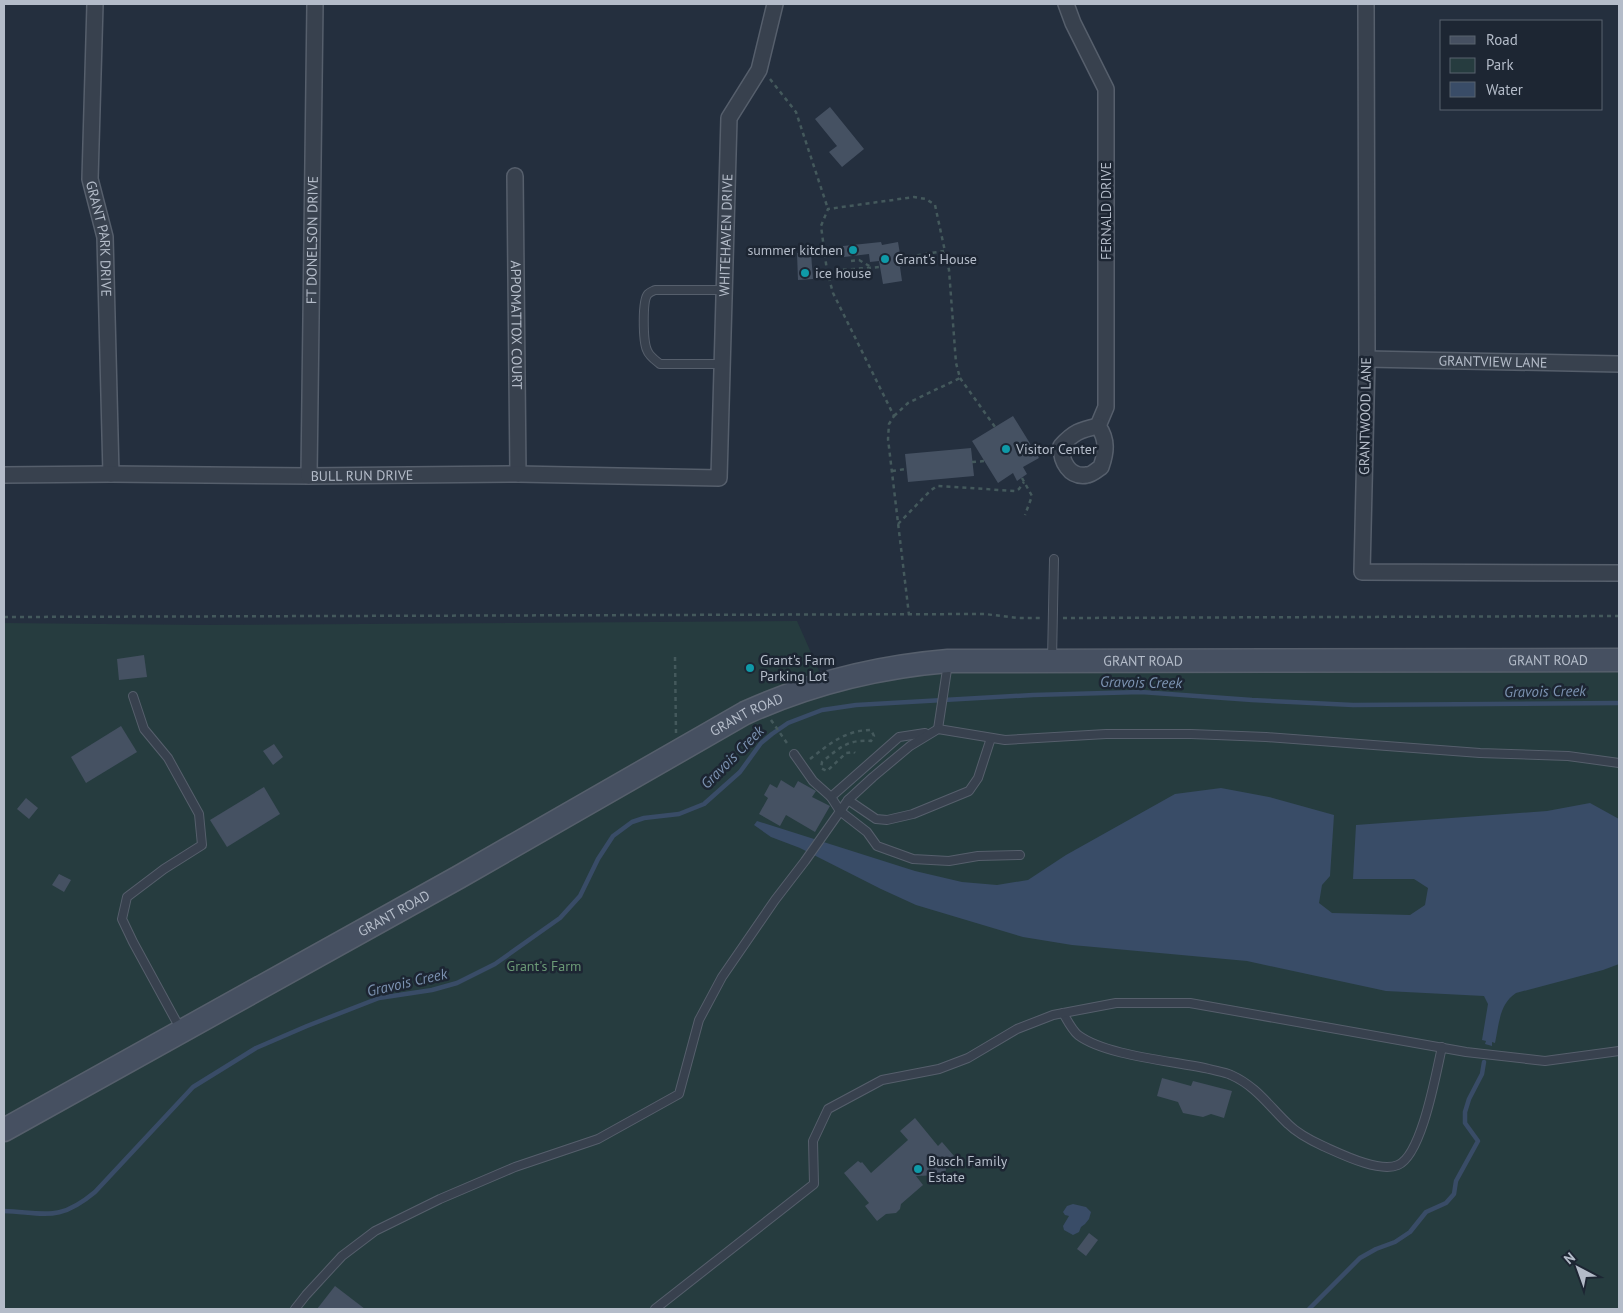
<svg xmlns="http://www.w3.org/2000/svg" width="1623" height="1313" font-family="'PT Sans',sans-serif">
<rect width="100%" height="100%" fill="#242f3e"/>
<path fill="#263c3f" d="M 797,621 L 828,691 L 926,671 L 1619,668 L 1619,1309 L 4,1309 L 4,623 L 202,625 Z"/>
<g fill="#394c67">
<path d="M 1221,788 L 1269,797 L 1334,815 L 1330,876 L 1322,885 L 1319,903 L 1332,913 L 1410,915 L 1425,905 L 1428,888 L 1414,879 L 1353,879 L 1356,825 L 1547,811 L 1590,803 L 1619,819 L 1619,964 L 1603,970 L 1516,993 C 1499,1004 1499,1025 1495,1043 L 1492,1042 L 1492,1046 L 1485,1044 L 1486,1041 L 1482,1040 L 1488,1004 L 1484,996 L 1386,991 L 1247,961 L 1072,945 L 1023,937 L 916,905 L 881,889 L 800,848 L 771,837 L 754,825 L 757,821 L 915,871 L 962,882 L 997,885 L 1028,880 L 1066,855 L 1175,794 Z"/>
<path d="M 1073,1204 L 1086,1207 L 1091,1212 L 1089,1219 L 1085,1224 L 1081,1227 L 1079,1232 L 1073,1235 L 1064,1230 L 1063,1226 L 1069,1216 L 1065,1215 L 1063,1212 L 1067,1206 Z"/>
</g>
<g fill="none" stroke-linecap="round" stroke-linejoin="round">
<g stroke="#394c67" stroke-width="4.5">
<path d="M 4,1211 C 46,1213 59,1222 95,1192 L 193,1087 L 256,1048 L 307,1026 L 379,998 L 432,990 L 457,983 L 495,964 L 560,918 L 580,896 L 598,859 L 613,836 L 632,822 L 644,818 L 679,814 L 704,804 L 740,772 L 761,743 L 772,734 L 788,723 L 822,710 L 856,705 L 1033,695 L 1141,692 L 1252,700 L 1353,705 L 1619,703"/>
<path d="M 1309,1309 L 1360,1258 L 1376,1249 L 1395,1242 L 1410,1232 L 1426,1212 L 1446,1203 L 1454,1194 L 1456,1181 L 1478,1141 L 1465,1123 L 1465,1112 L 1469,1099 L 1482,1074 L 1484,1062"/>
</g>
</g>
<g fill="#455162">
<path d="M 830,107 L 864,149 L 842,167 L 829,152 L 837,146 L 815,119 Z"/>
<path d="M 881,242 L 882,245 L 898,242 L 902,266 L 900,267 L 902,281 L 883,284 L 879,261 L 870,262 L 869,254 L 844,257 L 843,246 Z"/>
<path d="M 797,253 L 811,253 L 813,279 L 798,280 Z"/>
<path d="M 1013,416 L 1039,458 L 1023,467 L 1027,474 L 1017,481 L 1013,473 L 998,483 L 972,441 Z"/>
<path d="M 971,448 L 974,476 L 908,482 L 905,454 Z"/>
<path d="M 144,655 L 147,677 L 119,680 L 117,659 Z"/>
<path d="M 121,726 L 137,752 L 86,783 L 71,757 Z"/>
<path d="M 274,744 L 283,757 L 273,765 L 263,751 Z"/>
<path d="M 781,780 L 794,788 L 798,781 L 816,791 L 812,797 L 830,806 L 815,832 L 786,815 L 780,826 L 759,814 L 768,798 L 764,795 L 770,784 L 777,788 Z"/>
<path d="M 264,787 L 280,814 L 227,847 L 210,820 Z"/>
<path d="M 26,798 L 38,808 L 29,819 L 17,809 Z"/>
<path d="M 59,874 L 71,880 L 64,892 L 52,885 Z"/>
<path d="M 1162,1078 L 1191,1086 L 1193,1081 L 1232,1091 L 1224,1118 L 1211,1114 L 1203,1117 L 1183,1113 L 1178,1102 L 1157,1096 Z"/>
<path d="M 915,1118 L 938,1146 L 942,1142 L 954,1156 L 946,1163 L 946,1170 L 942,1175 L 916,1176 L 923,1185 L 901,1204 L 900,1209 L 896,1213 L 886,1214 L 877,1221 L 865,1206 L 869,1203 L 844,1173 L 858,1161 L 861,1163 L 862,1162 L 871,1173 L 908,1140 L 900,1131 Z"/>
<path d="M 1089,1233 L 1098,1240 L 1086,1256 L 1077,1249 Z"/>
<path d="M 335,1286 L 365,1309 L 317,1309 Z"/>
</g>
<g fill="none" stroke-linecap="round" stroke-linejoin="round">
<g stroke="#565f6c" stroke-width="10">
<g id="lane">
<path d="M 722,364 L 660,364 C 655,360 649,356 647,350 C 643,341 642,300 648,294 C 650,292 653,291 655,290 L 724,290"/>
<path d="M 1052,660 L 1054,559"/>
<path d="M 133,696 L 144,729 L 168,758 L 199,814 L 202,845 L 164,869 L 127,897 L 122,919 L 133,942 L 181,1030"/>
<path d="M 938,729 L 948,663"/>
<path d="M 925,733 L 899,737 L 831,797 L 840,811 L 867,832 L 877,846 L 913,859 L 949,861 L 978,856 L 1020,855"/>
<path d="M 794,754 L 813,781 L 831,797"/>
<path d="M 848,800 L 876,819 L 887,820 L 913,814 L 969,791 L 978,778 L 991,738"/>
<path d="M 1063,1013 C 1067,1020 1072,1030 1078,1035 C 1106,1056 1174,1061 1209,1069 C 1216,1071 1225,1072 1231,1075 C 1256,1086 1269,1106 1288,1124 C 1298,1134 1310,1140 1323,1146 C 1341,1154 1379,1173 1398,1165 C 1422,1155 1436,1073 1442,1047"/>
<path d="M 295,1309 L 306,1295 L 342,1256 L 375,1231 L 440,1199 L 515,1167 L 598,1139 L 679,1094 L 699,1020 L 722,977 L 775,900 L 805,861 L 848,800 L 873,777 L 910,746 L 938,729 L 1005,740 L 1106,734 L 1191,734 L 1266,737 L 1480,753 L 1568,756 L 1619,763"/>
<path d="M 655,1309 L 814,1184 L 813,1141 L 828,1109 L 882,1080 L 939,1069 L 968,1058 L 1017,1029 L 1053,1015 L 1116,1003 L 1190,1003 L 1466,1052 L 1545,1061 L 1619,1051"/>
</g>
</g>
<g stroke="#565f6c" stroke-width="18">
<g id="street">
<path id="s1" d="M 95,4 L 90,179 L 105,237 L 111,474"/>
<path d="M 1066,4 L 1073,23 L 1106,89 L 1106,407 L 1098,426"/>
<path d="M 1366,4 L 1367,359 L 1362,572 L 1619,573"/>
<path id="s2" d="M 515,176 L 518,474"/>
<path id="s3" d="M 1367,359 L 1619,364"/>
<path d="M 1098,426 C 1108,440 1106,453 1101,467 C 1097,470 1091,475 1087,475 C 1069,478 1061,461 1061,446 C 1074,432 1080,430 1098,426 Z"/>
<path id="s4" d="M 4,475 L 111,474 L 309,476 L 518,474 L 719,478 L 729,118 L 759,70 L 775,4"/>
<path id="s5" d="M 309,476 L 315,4"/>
</g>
</g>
<g stroke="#565f6c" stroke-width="25">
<g id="secondary">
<path id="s6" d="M 4,1130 L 459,877 L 745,713 C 811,683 876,667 948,661 L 1619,660"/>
</g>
</g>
<g stroke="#44595c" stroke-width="2.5" stroke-dasharray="4 4" stroke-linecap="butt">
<path d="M 770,79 L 796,112 L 828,209"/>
<path d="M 901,258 L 944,251"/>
<path d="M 851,261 L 859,260 L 871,267"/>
<path d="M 827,271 L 880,267"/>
<path d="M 960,378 L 995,427"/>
<path d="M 894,416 L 908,403 L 960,378 L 956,363 L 949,270 L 935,205 L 926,199 L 914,197 L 828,209 L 821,226 L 827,271 L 833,293 L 894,416 L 889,424 L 888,439 L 909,615"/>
<path d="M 972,462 L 985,461"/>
<path d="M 892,471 L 906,469"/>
<path d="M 1022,478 L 1032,496 L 1025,515"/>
<path d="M 898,524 L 930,491 L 937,486 L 1016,491 L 1019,489 L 1024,482"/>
<path d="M 4,617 L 985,614 L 1017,618 L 1042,618"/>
<path d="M 1063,618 L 1619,616"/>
<path d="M 675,657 L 676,733"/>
<path d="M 771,720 L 789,746"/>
<path d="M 810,759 C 829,744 846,730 871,730 L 874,736 L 871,741 C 848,739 839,748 822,762 L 821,768 L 827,771 L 846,753 L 854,752 L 855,753"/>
</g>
<use href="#lane" stroke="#38414e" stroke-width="8"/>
<use href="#street" stroke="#38414e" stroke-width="15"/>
<use href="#secondary" stroke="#465061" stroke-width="22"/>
</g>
<g fill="#0f9aa8" stroke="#1d2633" stroke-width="2">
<circle cx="853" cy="250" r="5"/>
<circle cx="885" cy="259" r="5"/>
<circle cx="805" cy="273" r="5"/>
<circle cx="1006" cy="449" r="5"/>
<circle cx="750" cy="668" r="5"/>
<circle cx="918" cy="1169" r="5"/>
</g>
<g text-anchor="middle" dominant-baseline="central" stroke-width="5" stroke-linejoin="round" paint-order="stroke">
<g font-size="14" fill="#b4bcc9" stroke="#1d2633">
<text transform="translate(1106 211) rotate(-90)">FERNALD DRIVE</text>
<text stroke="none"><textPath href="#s4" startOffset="958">WHITEHAVEN DRIVE</textPath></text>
<text stroke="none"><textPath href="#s1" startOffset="236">GRANT PARK DRIVE</textPath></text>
<text stroke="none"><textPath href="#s5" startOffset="236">FT DONELSON DRIVE</textPath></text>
<text stroke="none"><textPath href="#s2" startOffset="149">APPOMATTOX COURT</textPath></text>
<text stroke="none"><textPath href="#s3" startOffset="126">GRANTVIEW LANE</textPath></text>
<text transform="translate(1365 416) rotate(-89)">GRANTWOOD LANE</text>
<text stroke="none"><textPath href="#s4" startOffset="358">BULL RUN DRIVE</textPath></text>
<text stroke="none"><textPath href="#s6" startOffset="1661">GRANT ROAD</textPath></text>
<text stroke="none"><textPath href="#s6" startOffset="1256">GRANT ROAD</textPath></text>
<text stroke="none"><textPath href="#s6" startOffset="851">GRANT ROAD</textPath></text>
<text stroke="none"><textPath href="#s6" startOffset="446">GRANT ROAD</textPath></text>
</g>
<g font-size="14" fill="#b4bcc9" stroke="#1d2633" text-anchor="start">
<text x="843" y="250" text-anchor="end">summer kitchen</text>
<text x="895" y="259">Grant's House</text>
<text x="815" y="273">ice house</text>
<text x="1016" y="449">Visitor Center</text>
<text x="760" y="660">Grant's Farm<tspan x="760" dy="16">Parking Lot</tspan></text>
<text x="928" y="1161">Busch Family<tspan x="928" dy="16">Estate</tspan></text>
</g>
<g font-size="14" fill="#6b9a76" stroke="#1d2633">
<text x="544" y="966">Grant's Farm</text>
</g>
<g font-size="15" font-style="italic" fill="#7c92b1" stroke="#1d2633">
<text transform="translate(1141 682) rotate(1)">Gravois Creek</text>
<text transform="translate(1545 691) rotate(-1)">Gravois Creek</text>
<text transform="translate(732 757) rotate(-45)">Gravois Creek</text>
<text transform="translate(407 982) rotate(-13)">Gravois Creek</text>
</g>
</g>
<rect width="1623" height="1313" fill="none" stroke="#b4bcc9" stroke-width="10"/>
<rect x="1440" y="20" width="162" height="90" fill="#1d2633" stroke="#59626f"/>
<rect x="1450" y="36" width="25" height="8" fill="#465061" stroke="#59626f"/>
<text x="1486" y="45" font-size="15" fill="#b4bcc9">Road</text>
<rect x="1450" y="58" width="25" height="15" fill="#263c3f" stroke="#59626f"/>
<text x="1486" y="70" font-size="15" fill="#b4bcc9">Park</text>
<rect x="1450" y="82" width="25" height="15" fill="#394c67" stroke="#59626f"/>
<text x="1486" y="95" font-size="15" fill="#b4bcc9">Water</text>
<g transform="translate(1578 1268) rotate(319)" stroke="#1d2633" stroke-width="4" paint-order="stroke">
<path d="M0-4L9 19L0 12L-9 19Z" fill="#b4bcc9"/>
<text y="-8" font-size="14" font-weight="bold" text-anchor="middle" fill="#b4bcc9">N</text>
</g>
</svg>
